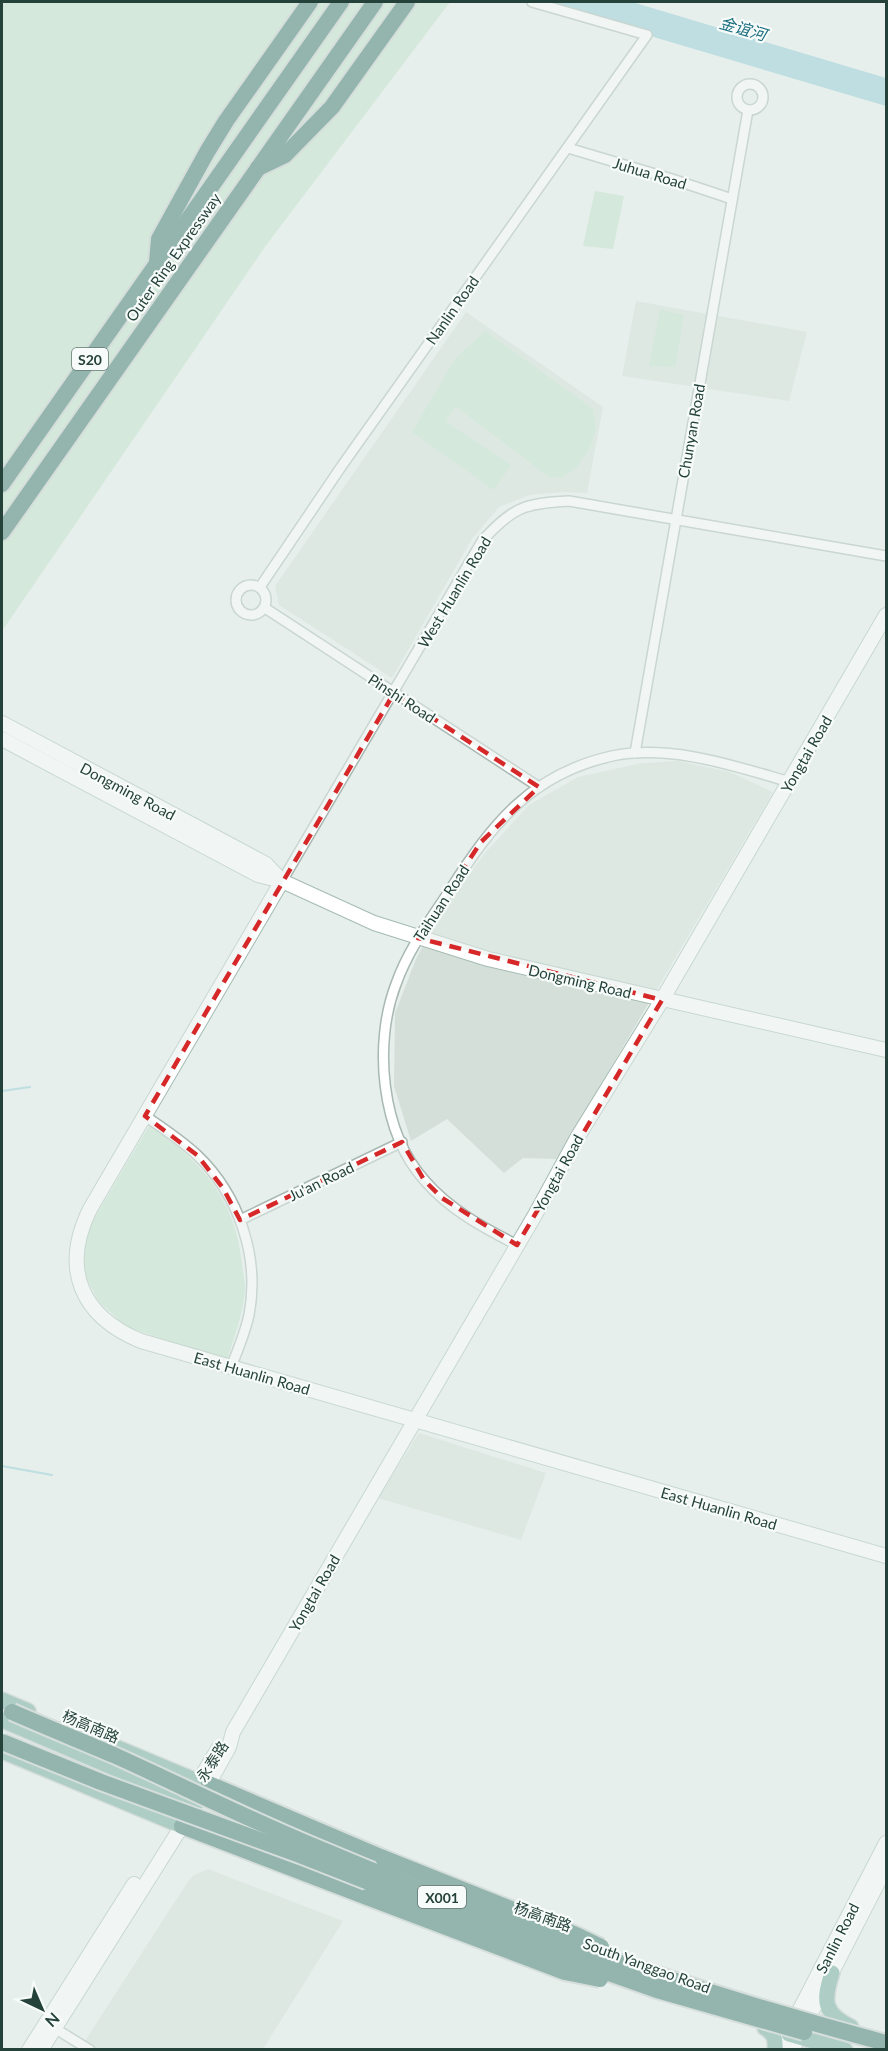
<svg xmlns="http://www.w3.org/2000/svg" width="888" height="2051" font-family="Lato,'Noto Sans SC',sans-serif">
<rect width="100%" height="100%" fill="#e6efeb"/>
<g fill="#d4dfda">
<path d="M 636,301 L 807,332 L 789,401 L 622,376 Z"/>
<path d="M 466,312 L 603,407 L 587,493 L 563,492 L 530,495 L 499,507 L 472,539 L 392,678 L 279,605 L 275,586 Z"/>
<path d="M 678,761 L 730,772 L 773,792 L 557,1159 L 523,1158 L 504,1173 L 447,1119 L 411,1141 L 394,1086 L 395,1013 L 416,959 L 435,923 L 484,854 L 529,805 L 578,777 L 642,763 Z"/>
<path d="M 419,1433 L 546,1473 L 521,1540 L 378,1498 Z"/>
<path d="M 208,1869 L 343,1921 L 263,2049 L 79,2050 L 189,1880 L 194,1875 Z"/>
</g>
<g fill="#bfe0c8">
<path d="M 2,2 L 450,2 L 267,244 L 2,631 Z"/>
<path d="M 595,191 L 624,196 L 613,249 L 583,246 Z"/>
<path d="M 660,309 L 684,315 L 675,367 L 649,366 Z"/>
<path d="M 485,331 L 593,409 L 596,428 L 591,446 L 577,467 L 561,478 L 549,477 L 455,406 L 446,422 L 511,465 L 494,490 L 412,432 L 455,359 Z"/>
<path d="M 149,1126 C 202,1161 236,1200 242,1265 C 243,1273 245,1281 245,1288 C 244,1312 234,1337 227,1360 L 127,1327 L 99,1302 L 85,1276 L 81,1249 L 88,1229 Z"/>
</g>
<path fill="#8ec9d4" d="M 536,2 L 632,2 L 886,78 L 886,106 Z"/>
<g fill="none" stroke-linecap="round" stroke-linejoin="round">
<g stroke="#8ec9d4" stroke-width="2">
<path d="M 2,1091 L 30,1087"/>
<path d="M 2,1466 L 52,1475"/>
</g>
<g stroke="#a8b8b2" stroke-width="12">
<g id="street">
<circle cx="750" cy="97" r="13"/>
<path d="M 568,148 L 672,179 L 732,199"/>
<circle cx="251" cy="600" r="15"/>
<path d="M 260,587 L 341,467 L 647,35 L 532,2"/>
<path d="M 265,608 L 539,787"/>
<path d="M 635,753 L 748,110"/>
<path d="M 282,881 L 482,541 C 512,508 524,503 569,501 L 886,556"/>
<path d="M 145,1116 C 163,1128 181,1140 197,1155 C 239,1195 260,1257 249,1315 C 245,1333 238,1350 231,1367"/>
<path d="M 240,1220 L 402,1142"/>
<path d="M 517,1245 C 484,1228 450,1210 425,1181 C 381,1132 373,1044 396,984 C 408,950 430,920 450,890 C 492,824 531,774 612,756 C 671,744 734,766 790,782"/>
<path d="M 51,2026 L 90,2050"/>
</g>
</g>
<g stroke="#a4bbb3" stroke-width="16">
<g id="secondary">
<path d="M 2,723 L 266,864 L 281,880"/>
<path d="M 2,739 L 258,875 L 282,881 L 374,923 L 488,959 L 886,1050"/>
<path d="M 282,881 L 90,1209 C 61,1268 80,1316 141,1341 L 886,1556"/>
<path d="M 194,1789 L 218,1749"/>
<path d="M 204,1792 L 229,1747 L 233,1732 L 535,1215 L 577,1138 L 662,1000 L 886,615"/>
<path d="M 29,2050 L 134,1884"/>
<path d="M 41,2050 L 187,1818"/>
<path d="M 779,2050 L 886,1843"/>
<path d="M 792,2050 L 886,1867"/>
</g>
</g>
<g stroke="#c2cac8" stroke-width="18">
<g id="primary">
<path d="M 2,1700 L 28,1711"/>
<path d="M 2,1720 L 196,1803"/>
<path d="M 108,1744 L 199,1782 L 204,1791 L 218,1797"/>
<path d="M 2,1751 L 182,1826"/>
<path d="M 832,1973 C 823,2001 823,2013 851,2027"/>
<path d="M 765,2028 C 774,2033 776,2039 775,2050"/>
<path d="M 789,2034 L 845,2050"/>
</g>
</g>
<g stroke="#c2cac8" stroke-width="20">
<g id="highway">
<path d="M 258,168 L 285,155 L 332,107 L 407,2"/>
<path d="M 157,263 L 159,239 L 207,152 L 226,121 L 310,2"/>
<path d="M 2,484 L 341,2"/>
<path d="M 2,532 L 375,2"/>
<path d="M 209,1784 L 383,1858"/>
<path d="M 182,1826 L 367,1897"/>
</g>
</g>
<use href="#street" stroke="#fff" stroke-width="9"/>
<use href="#secondary" stroke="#fff" stroke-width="14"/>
<use href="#primary" stroke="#6aa596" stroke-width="15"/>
<use href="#highway" stroke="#2f6f62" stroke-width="16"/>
<g stroke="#c2cac8" stroke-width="20" stroke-linecap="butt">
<g id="highway-bridge">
<path d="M 12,1712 C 46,1727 81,1741 116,1756 C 182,1786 246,1818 313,1846 C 499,1925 691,1991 886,2043"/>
<path d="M 2,1742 L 101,1782 L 300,1855 L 524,1943 L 657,1990 L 804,2032"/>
<path d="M 383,1858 L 576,1935 L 601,1947"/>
<path d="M 367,1897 L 565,1972 L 600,1979"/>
</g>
</g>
<use href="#highway-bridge" stroke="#2f6f62" stroke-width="16"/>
</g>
<path d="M0 0H888V2051H0ZM 394,693 L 539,787 L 481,842 L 418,938 L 662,1000 L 517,1245 L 442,1198 L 424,1180 L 402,1142 L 240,1220 L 223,1188 L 197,1155 L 145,1116 Z" fill="#e6efeb" fill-opacity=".55" fill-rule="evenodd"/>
<path fill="none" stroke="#d62828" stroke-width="4.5" stroke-dasharray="12 8" stroke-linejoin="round" d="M 394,693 L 539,787 L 481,842 L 418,938 L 662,1000 L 517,1245 L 442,1198 L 424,1180 L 402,1142 L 240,1220 L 223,1188 L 197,1155 L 145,1116 Z"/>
<g text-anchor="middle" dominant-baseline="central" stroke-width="4.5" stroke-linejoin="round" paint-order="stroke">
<g fill="#f7fbf9" stroke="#637a73" stroke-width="1.5">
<rect x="72" y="348" width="36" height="22" rx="4.5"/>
<rect x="418" y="1886" width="48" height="22" rx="4.5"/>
</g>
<g font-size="14" font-weight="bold" fill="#24423a">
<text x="90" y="359">S20</text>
<text x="442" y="1897">X001</text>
</g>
<g font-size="15" fill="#24423a" stroke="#f7fbf9">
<text transform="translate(650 173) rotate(17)">Juhua Road</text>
<text transform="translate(173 257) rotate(-55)">Outer Ring Expressway</text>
<text transform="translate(452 310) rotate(-55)">Nanlin Road</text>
<text transform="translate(691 431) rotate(-80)">Chunyan Road</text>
<text transform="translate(454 592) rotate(-59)">West Huanlin Road</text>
<text transform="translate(402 698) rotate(33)">Pinshi Road</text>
<text transform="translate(806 754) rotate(-60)">Yongtai Road</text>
<text transform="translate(128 791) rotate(28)">Dongming Road</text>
<text transform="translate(441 903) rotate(-57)">Taihuan Road</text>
<text transform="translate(580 981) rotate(13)">Dongming Road</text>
<text transform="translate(558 1173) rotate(-61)">Yongtai Road</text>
<text transform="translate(321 1181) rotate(-26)">Ju'an Road</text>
<text transform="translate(252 1373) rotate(16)">East Huanlin Road</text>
<text transform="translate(719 1508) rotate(16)">East Huanlin Road</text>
<text transform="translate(314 1593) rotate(-60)">Yongtai Road</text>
<text transform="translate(91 1726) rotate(23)">杨高南路</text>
<text transform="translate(212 1761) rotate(-57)">永泰路</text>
<text transform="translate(543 1916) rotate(20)">杨高南路</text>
<text transform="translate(837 1938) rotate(-63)">Sanlin Road</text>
<text transform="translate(647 1965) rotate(20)">South Yanggao Road</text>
</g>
<g font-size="16" font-style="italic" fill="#1c6f80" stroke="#f7fbf9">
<text transform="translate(743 28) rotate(16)">金谊河</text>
</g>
</g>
<rect width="888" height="2051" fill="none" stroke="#24423a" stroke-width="6"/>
<g transform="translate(42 2009) rotate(136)" stroke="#f7fbf9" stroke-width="4.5" paint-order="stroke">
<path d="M0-4.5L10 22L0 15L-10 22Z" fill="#24423a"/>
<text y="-9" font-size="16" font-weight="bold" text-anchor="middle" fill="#24423a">N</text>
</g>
</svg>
